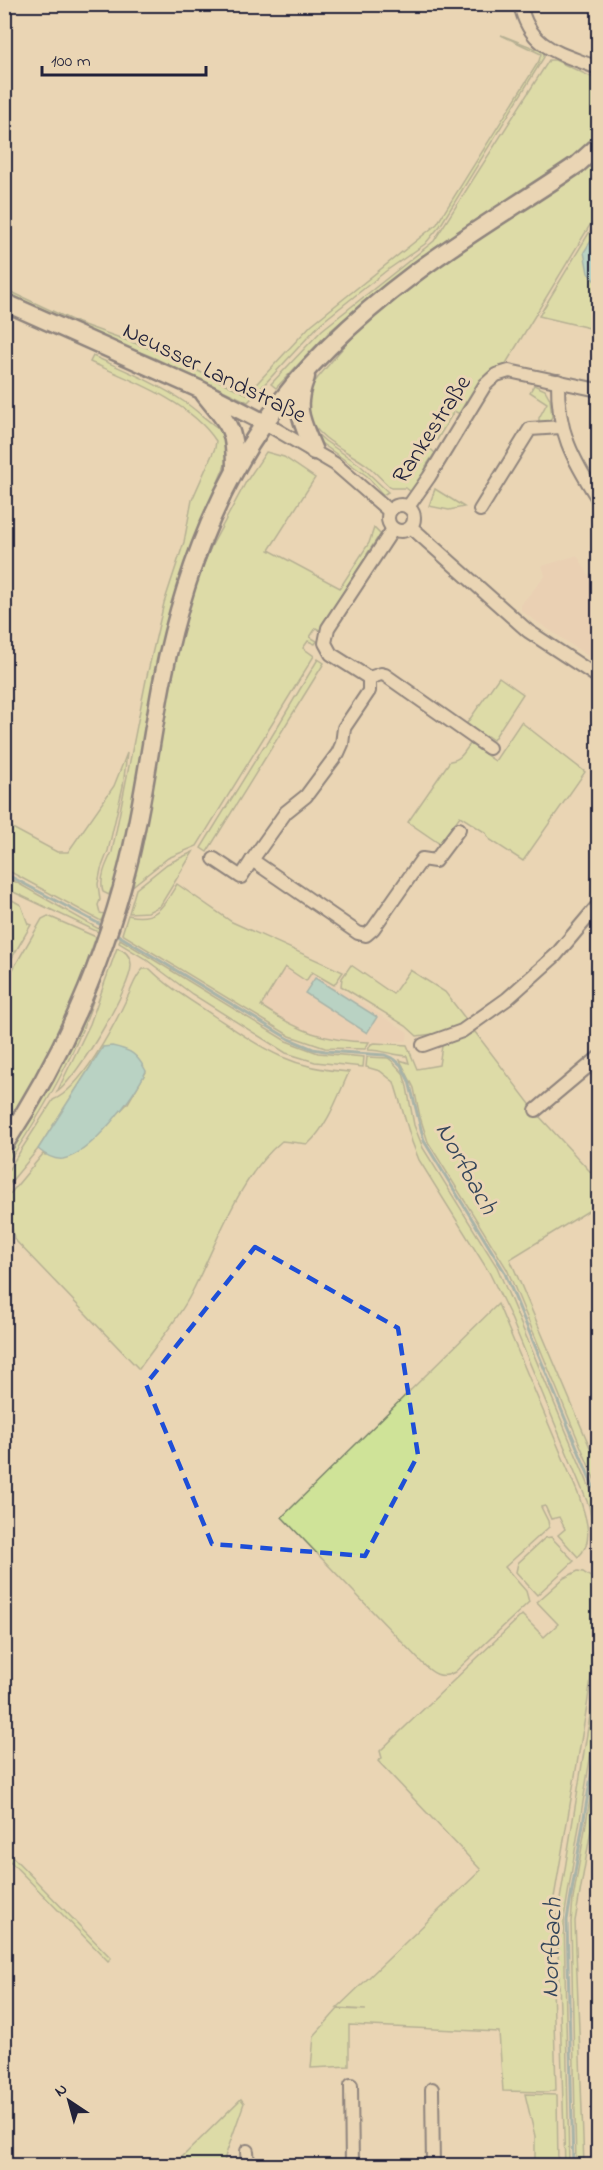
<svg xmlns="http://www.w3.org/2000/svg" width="603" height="2170" font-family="'Indie Flower',sans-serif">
<rect width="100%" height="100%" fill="#ead6b4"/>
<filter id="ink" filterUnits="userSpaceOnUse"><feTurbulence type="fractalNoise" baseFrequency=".0167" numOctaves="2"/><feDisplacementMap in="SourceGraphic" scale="12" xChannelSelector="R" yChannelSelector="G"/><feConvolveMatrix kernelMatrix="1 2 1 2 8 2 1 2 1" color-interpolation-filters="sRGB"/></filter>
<g filter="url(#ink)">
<g fill="#ebcbb2">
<path d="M 577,555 L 594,583 L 598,582 L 598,663 L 521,611 L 521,604 L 545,576 L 542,566 Z"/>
<path d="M 285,967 L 312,971 L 408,1032 L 407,1041 L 367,1042 L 319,1037 L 289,1024 L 261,1006 Z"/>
</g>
<g fill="#cfe398" stroke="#78826a" stroke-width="1.5">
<path d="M 501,35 L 544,52 L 544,57 L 440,226 L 425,244 L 386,271 L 321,323 L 248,402 L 150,356 L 75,327 L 5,295 L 5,289 L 78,323 L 151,349 L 247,394 L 311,325 L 437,224 L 539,61 L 541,54 Z"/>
<path d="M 549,60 L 555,60 L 598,80 L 598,135 L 556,171 L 397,278 L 367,300 L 330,331 L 276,388 L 271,384 L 322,330 L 434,241 Z"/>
<path d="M 598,160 L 598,212 L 505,365 C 482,369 472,396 460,414 L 454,411 L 437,440 L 432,437 L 426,445 L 435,453 L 426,466 L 428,468 L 411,492 L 406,488 L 391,488 C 383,481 376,473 368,466 C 350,452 318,440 309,417 C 307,412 306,400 307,395 C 312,383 323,372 331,362 C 402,273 509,227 598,160 Z"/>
<path d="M 598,218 L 598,330 L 539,316 Z"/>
<path d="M 93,356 C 124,370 157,383 186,403 C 195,409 220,432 227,433 L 227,460 L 206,511 L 127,836 L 113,890 L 111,889 L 109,895 L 103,892 C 99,879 106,864 112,852 L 146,680 L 164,603 L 184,542 L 192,500 L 215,448 L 216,441 C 191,402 131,380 90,362 Z"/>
<path d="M 534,385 L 545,390 L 550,399 L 552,417 L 548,422 L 539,422 L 539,418 L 547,403 L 530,392 Z"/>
<path d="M 315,432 L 325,441 L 360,465 L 388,492 L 383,495 L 367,476 L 314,438 Z"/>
<path d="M 266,452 L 284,457 L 315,478 L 269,550 L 340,588 L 369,543 L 374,528 L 382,536 L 380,540 L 377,539 L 367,554 L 370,556 L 368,559 L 365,558 L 356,572 L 359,574 L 357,577 L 354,576 L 345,590 L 348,592 L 345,595 L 342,594 L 322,626 L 323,632 L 316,628 L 310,637 L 317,641 L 315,644 L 308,641 L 303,648 L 314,656 L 197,846 L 168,858 L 130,888 L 174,656 L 196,582 L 211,547 L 246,482 Z"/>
<path d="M 435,489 L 464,507 L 449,510 L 429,506 Z"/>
<path d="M 318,659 L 324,663 L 321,668 L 207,852 L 201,848 L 264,746 L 266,746 Z"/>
<path d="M 499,677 L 523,694 L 493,740 L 487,736 L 484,739 L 465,726 Z"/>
<path d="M 521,722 L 585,772 L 523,861 L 489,839 L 486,833 L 460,816 L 440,844 L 408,822 L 450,761 C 461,760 464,752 470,744 L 495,761 Z"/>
<path d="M 127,753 L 123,786 L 108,851 L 101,869 L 98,884 L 100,900 L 98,905 L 100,913 L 104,914 L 101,921 L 5,869 L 5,824 L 57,852 L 68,852 L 114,786 Z"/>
<path d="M 193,852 L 160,906 L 148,912 L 129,913 L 136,889 L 167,864 Z"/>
<path d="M 5,876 L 99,929 L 98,932 L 5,888 Z"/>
<path d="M 177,884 L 232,922 L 343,972 L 334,985 L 312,972 L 306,981 L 285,967 L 261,1006 C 299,1031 323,1041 369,1042 L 365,1049 L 325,1048 L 290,1036 L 122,934 L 128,915 C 157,922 164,905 177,884 Z"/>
<path d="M 5,896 L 21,905 L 28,924 L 31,925 L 5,970 Z"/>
<path d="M 48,916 L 96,937 C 86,964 78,991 66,1018 C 49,1057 26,1094 5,1131 L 5,983 L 42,919 Z"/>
<path d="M 120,939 L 286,1041 L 318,1053 L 364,1057 L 363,1067 L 315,1062 L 286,1053 L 192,994 L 144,958 L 119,943 Z"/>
<path d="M 117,948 C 124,950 130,955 131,964 C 133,985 76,1079 57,1092 L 90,1024 Z"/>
<path d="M 351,965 L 393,994 L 410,970 L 445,992 L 468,1022 L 441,1033 L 417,1036 L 406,1026 L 341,986 L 342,978 Z"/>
<path d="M 103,968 C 84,1041 47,1106 5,1167 L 5,1158 L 12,1147 Z"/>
<path d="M 143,969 L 150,969 C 169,988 192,1001 214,1016 C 262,1048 290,1069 349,1072 C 338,1096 328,1126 308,1144 L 282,1141 C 238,1177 217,1244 191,1294 C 178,1320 156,1344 139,1369 L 14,1239 L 10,1213 L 5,1200 L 43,1154 L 45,1155 L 83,1149 L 128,1103 L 146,1072 L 103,1047 L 38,1149 L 5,1189 L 5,1175 L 53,1100 C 81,1089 114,1026 127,998 C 133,987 134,978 143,969 Z"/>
<path d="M 475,1032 L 539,1116 L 598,1180 L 598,1205 L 510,1259 L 592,1452 L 598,1447 L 598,1488 L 507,1269 L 428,1142 L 420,1117 L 414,1088 L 400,1060 L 409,1063 L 407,1056 C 393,1055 382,1050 368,1050 L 371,1044 L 375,1043 L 407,1045 L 417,1069 L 439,1065 L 442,1046 Z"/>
<path d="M 367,1057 L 388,1058 L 392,1061 L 403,1073 L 407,1087 L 414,1125 L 423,1148 L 497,1267 L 597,1505 L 598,1556 L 589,1506 L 509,1313 L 489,1272 L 419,1160 L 412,1142 L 394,1082 L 380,1071 L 366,1067 Z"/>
<path d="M 498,1304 L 579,1496 C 585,1516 596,1541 578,1557 L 558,1535 L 565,1529 L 559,1517 L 551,1519 L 545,1506 L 541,1507 L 548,1521 L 549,1527 L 505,1567 L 526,1591 L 529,1602 L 455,1672 C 441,1680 432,1673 422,1663 L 282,1517 Z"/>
<path d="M 551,1537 L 574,1561 L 537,1595 L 516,1572 L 518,1563 L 545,1538 Z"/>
<path d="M 578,1571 L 583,1572 L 592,1578 L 598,1602 L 598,1627 L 587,1706 L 551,1915 L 556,2090 L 547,2092 L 503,2091 L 499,2032 L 349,2025 L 349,2066 L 311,2068 L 314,2036 L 338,2009 L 366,2010 L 337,2008 L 481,1870 L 378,1761 L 382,1758 L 380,1751 L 522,1615 L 544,1637 L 558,1624 L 537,1602 L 564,1578 Z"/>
<path d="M 598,1666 L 598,1710 L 564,1918 L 569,2165 L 565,2165 L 557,1918 Z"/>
<path d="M 598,1753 L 598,1790 L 575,1921 L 584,2165 L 576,2165 L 571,1922 L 573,1899 Z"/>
<path d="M 5,1849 L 111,1958 L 108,1961 L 5,1856 Z"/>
<path d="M 525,2094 L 557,2095 L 558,2165 L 535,2165 L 535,2136 Z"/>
<path d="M 241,2099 L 244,2103 L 225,2157 L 224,2165 L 174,2165 Z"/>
</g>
<g fill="#7ecfd6" stroke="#598a98" stroke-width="1.5">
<path d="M 598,230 L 598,285 L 588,273 L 584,252 Z"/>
<path d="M 315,978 L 377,1017 L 367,1033 L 305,993 Z"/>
<path d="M 112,1046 C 131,1050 137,1054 146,1071 C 135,1096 91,1154 63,1159 C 54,1160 44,1154 38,1149 L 103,1047 Z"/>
</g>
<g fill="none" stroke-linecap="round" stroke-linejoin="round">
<g stroke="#598a98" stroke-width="3">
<path d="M 4,873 L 105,927"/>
<path d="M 113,932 L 289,1039 L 313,1049 L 325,1051 L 385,1055 L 394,1059 L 401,1065 L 409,1081 L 424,1141 L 504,1271 L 598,1498"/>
<path d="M 573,2166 L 567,1920 L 598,1734"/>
</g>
<g stroke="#22223b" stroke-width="16">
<g id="minor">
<path d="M 520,4 C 530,50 561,53 598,68"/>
<path d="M 558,381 C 557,431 572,458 598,499"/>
<path d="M 265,423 L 335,464 L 389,511"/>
<circle cx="401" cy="518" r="13"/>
<path d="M 408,507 L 429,477 L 485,385 L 496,375 L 509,371 L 598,390"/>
<path d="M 480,510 L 530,429 L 561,427"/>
<path d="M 411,527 L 528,631 L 598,677"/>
<path d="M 393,529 L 328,628 L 325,643 L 331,654 L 369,678 L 381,674 L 385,675 L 489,748"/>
<path d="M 369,678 L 369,691 L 344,728 L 342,744 L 338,753 L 306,796 L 286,812 L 252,860 L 358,933 L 366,935 L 373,929 L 422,859 L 435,861 L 459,829"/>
<path d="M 214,859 L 241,877 L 252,860"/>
<path d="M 423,1045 L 462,1031 L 507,999 L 556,955 L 598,905"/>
<path d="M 536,1110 L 598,1058"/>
<path d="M 351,2085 L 352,2166"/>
<path d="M 432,2089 L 433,2166"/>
<path d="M 247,2151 L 248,2166"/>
</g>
</g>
<g stroke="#22223b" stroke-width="21">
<g id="major">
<path d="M 4,302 L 199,389 L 265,423"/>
<path d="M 306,377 C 293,410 302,421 314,451"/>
<path d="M 204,394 C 230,426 235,427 235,470"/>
<path d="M 4,1145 C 60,1060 102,967 127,869 C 143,807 150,744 162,682 C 180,591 211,500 264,424 C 304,366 359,315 415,273 C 467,234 524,201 578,164 L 598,146"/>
</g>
</g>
<use href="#minor" stroke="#ead6b4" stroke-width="12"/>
<use href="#major" stroke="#ead6b4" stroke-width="16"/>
</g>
</g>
<path d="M0 0H603V2170H0ZM 255,1247 L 398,1328 L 418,1455 L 365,1556 L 212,1544 L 146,1384 Z" fill="#ead6b4" fill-opacity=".55" fill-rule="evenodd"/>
<path fill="none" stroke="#1d4ed8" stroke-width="4.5" stroke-dasharray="12 8" stroke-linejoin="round" d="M 255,1247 L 398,1328 L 418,1455 L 365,1556 L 212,1544 L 146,1384 Z"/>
<g text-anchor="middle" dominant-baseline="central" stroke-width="6" stroke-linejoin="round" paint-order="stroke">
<g font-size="24" fill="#22223b" stroke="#ead6b4">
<text transform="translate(214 374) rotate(26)">Neusser Landstraße</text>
<text transform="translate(433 430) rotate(-57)">Rankestraße</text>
</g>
<g font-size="26" font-style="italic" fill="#34455a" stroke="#ead6b4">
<text transform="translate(465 1169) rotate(61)">Norfbach</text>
<text transform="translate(553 1948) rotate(-88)">Norfbach</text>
</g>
</g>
<rect width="603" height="2170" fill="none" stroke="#ead6b4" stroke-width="24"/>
<rect x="12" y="12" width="579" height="2146" fill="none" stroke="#22223b" stroke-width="2" filter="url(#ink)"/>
<g transform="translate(69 2101) rotate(324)" stroke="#ead6b4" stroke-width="4.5" paint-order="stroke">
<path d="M0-4.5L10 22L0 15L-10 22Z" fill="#22223b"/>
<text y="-9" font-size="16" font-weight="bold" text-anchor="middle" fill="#22223b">N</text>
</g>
<path d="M42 66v9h164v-9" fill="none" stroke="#22223b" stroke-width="3"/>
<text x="51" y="66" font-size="18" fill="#22223b" stroke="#ead6b4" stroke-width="4.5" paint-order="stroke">100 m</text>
</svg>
